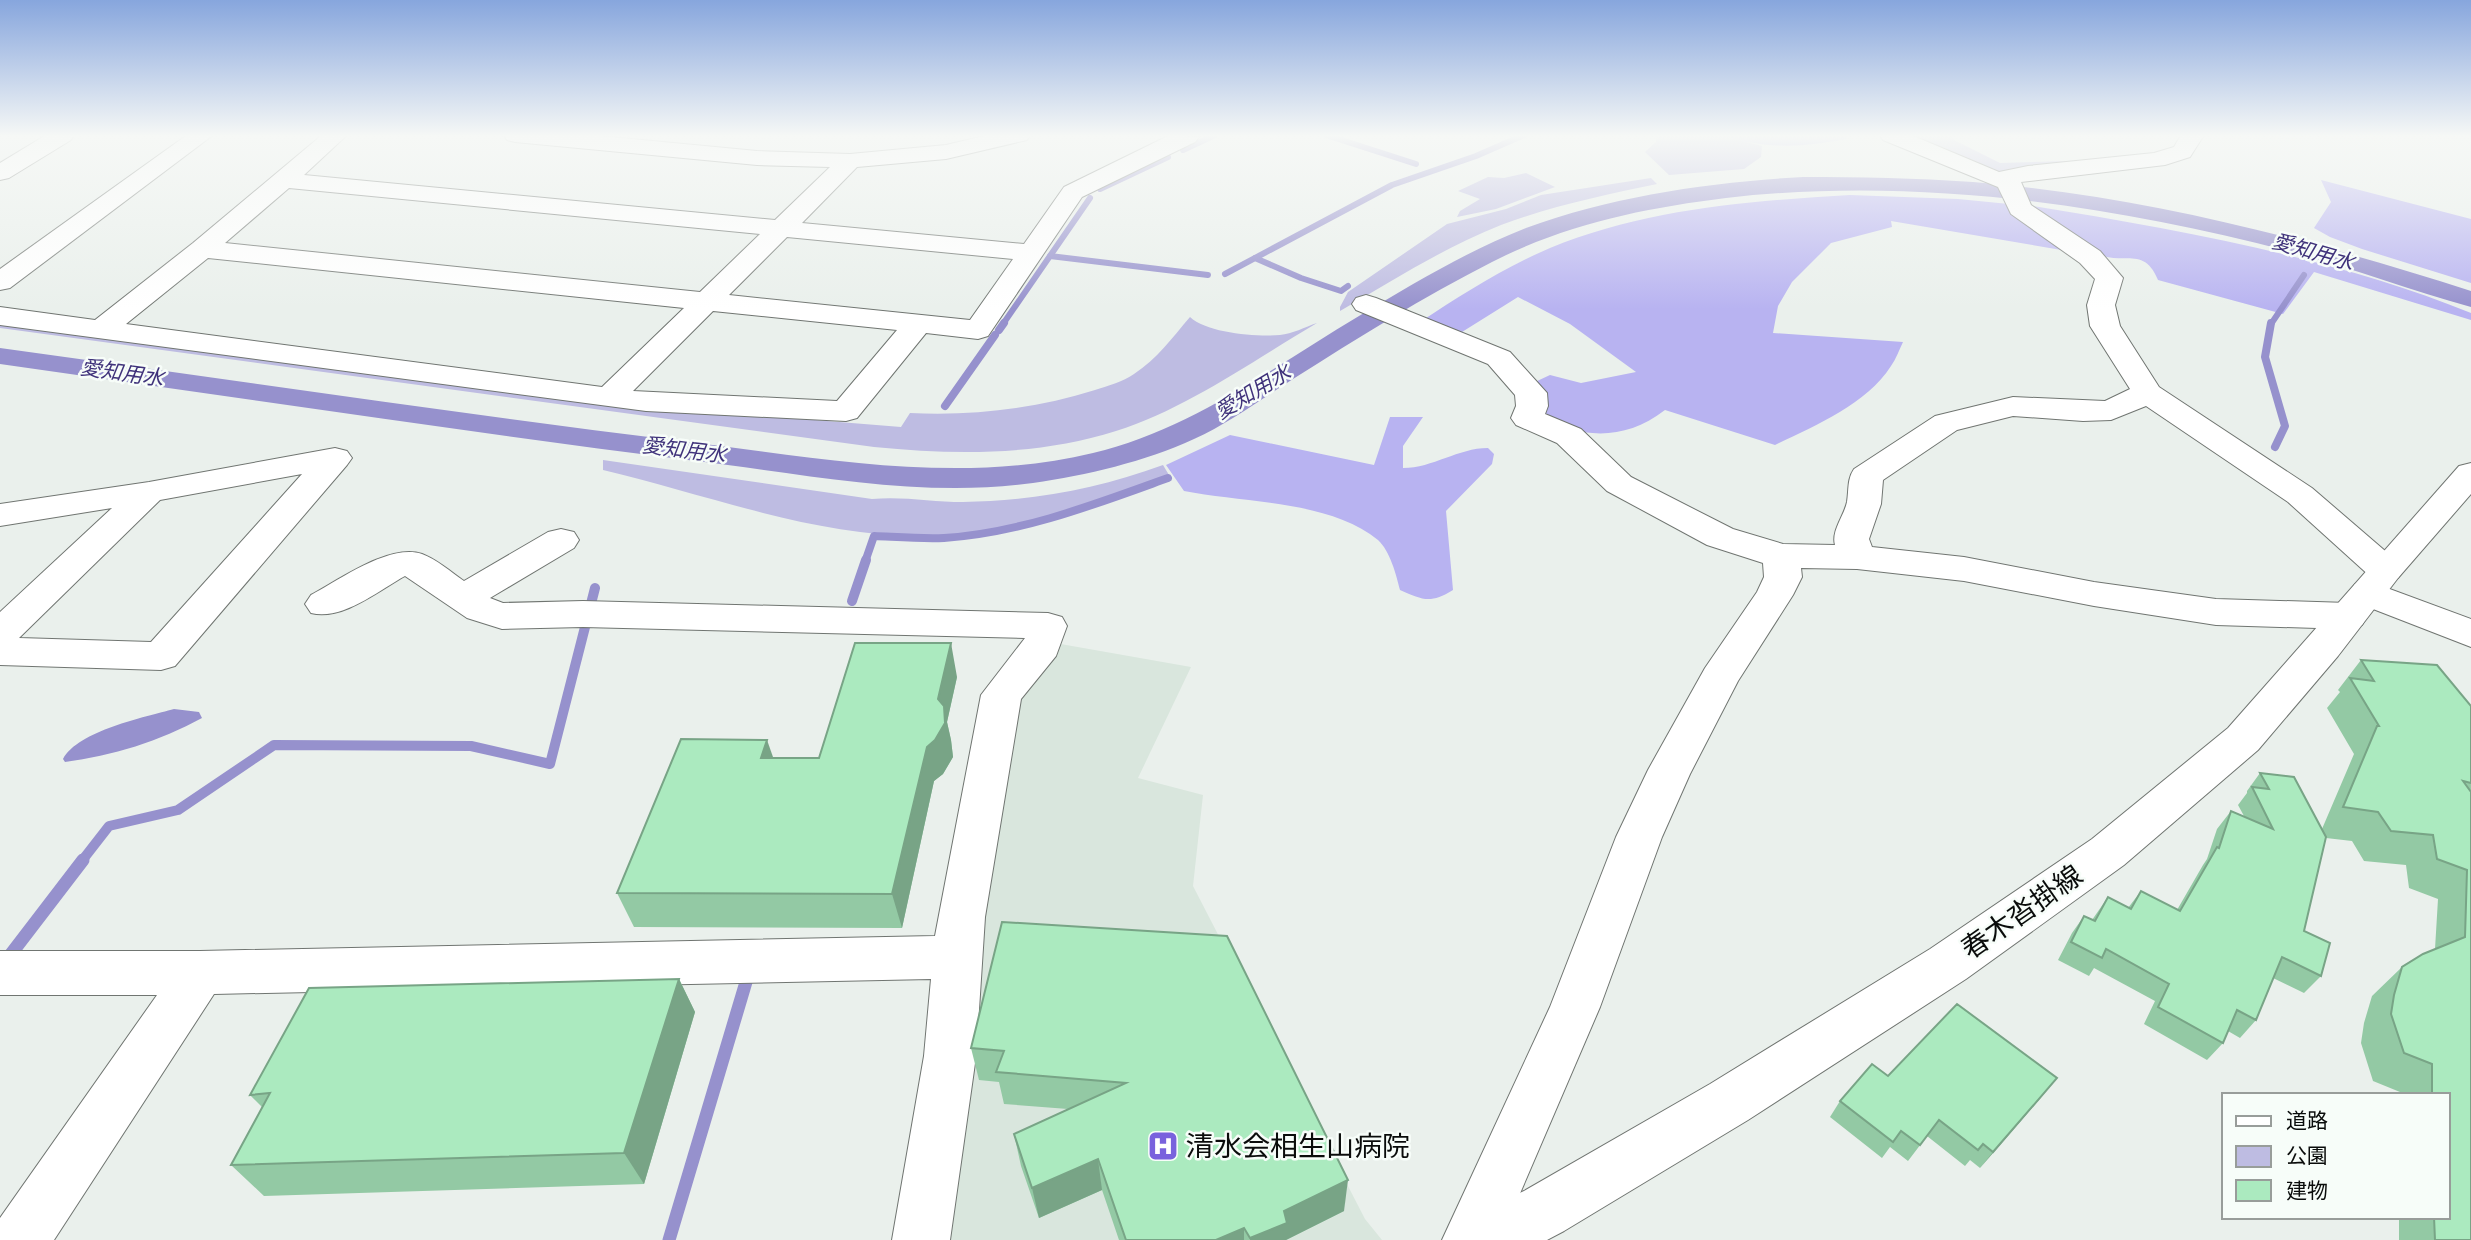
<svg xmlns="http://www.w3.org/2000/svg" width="2471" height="1240" font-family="'Fira Sans','Noto Sans JP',sans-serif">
<rect width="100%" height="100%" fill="#eaf0ec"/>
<path fill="#d9e6dd" d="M 1055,643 L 1191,667 L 1138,778 L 1203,795 L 1193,886 L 1365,1219 L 1382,1240 L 942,1240 L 980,912 L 1016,699 Z"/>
<g fill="#bebce2">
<path d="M 1657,135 L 1719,135 L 1762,146 L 1761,157 L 1744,169 L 1669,175 L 1645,152 L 1656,142 Z"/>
<path d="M 1900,135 L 1957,135 L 1952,139 L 2000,163 L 2136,159 L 1987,174 Z"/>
<path d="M 1526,173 L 1555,187 L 1496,209 L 1457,217 L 1460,211 L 1480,199 L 1458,191 L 1488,177 L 1504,178 Z"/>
<path d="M 1651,178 L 1657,184 C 1604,195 1552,206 1501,225 C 1445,247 1392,281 1340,311 L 1340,307 L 1348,292 L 1447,224 L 1506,209 L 1541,195 Z"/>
<path d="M 1190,317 C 1207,333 1256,337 1280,335 C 1292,334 1305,327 1317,323 C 1254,360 1186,409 1116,431 C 1036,456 957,455 874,447 L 0,328 L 0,321 L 727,413 L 901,427 L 910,413 C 973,416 1034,409 1095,390 C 1107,386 1123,382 1134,374 C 1157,359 1172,338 1190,317 Z"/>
<path d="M 603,460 L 872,499 C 902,496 933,502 963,502 C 1032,501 1098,489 1163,465 L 1169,475 C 1104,498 1028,527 958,534 C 837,546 718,497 603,470 Z"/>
</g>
<g fill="#b8b3f1">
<path d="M 1719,135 L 1843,135 L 1847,137 L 1846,139 C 1797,148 1767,149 1719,135 Z"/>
<path d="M 2321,180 L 2471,219 L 2471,283 L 2362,249 L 2330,237 L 2314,228 L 2331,202 Z"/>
<path d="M 1850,195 L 1958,199 L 2009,204 L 2073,252 L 1891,221 L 1892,227 L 1831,243 L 1792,282 L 1778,306 L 1773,333 L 1903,342 C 1899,350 1896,359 1891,366 C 1866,405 1814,426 1775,445 L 1665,410 C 1622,443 1581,437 1534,417 L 1535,382 L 1550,375 L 1581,383 L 1636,372 L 1570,324 L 1518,297 L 1454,337 L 1420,322 C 1461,295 1505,267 1550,248 C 1645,209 1748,201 1850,195 Z"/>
<path d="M 2033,206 C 2180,230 2332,257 2471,313 L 2471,320 L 2314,272 L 2283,314 L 2158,280 C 2145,248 2127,263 2103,256 C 2088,252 2044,218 2029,208 Z"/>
<path d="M 1390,417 L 1423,417 L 1403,446 L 1403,468 C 1433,468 1458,448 1488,448 L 1494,454 L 1492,464 L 1446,511 L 1453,590 C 1430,604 1423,600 1400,590 C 1396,574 1390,551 1378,540 C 1329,500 1244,503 1184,491 L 1166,465 L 1230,435 L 1374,465 Z"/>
</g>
<path fill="#9691cd" d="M 174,709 L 199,712 L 202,718 C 160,741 112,756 65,762 L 63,759 C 78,731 145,717 174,709 Z"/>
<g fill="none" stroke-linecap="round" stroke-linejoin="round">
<g stroke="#9691cd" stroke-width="6">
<path d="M 1326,135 L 1416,164"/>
<path d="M 1183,150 L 1215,135"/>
<path d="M 1100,189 L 1168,157"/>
<path d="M 1050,256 L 1208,275"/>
<path d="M 1255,258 L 1301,278 L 1341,291 L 1348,286"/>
<path d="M 1225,274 L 1392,185 L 1476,156 L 1524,135"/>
<path d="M 1003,324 L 1090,198"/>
<path d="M 2271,324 L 2304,275"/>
</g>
<g stroke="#9691cd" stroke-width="8">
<path d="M 2271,323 L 2265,357 L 2285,426 L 2275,447"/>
<path d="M 999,330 L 1004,323"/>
<path d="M 945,406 L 995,335"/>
<path d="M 865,562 L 874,536 C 897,537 921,539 944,538 C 1021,533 1096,504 1168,478"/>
</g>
<g stroke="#9691cd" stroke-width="10">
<path d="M 852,601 L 866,560"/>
<path d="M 81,862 L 109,826 L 178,810 L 274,745 L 471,746 L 550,764 L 595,588"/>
</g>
<g stroke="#9691cd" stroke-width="13">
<path d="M 11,954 L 83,860"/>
<path d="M 669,1240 L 746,982"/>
</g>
<path fill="#9691cd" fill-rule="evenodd" d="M 1803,177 C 1860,177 1916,178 1973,182 C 2143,196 2309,239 2471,291 L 2471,307 C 2413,291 2357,270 2299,254 C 2114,205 1917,176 1726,198 C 1645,208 1566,224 1492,262 C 1423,297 1358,338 1293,379 C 1260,400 1229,423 1194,439 C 1144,462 1087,475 1033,483 C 918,499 801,473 688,460 C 458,431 229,396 0,364 L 0,348 C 227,379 454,413 681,441 C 818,457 956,486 1093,453 C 1191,430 1273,367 1359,316 C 1413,284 1467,251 1526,228 C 1613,196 1711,182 1803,177 Z"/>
<g stroke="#707571" stroke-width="2">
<g id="minor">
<path d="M 46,135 L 74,135 L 71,140 L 9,178 L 0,180 L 0,163 Z"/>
<path d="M 187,135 L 213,135 L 10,288 L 0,290 L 0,269 Z"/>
<path d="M 322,135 L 347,135 L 304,175 L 775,220 L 830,167 L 757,165 L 515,142 L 507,140 L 504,135 L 590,135 L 757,151 L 850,154 L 946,145 L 988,135 L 1030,135 L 1027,140 L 946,159 L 857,167 L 802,223 L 1024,244 L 1064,187 L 1170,135 L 1199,137 L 1195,142 L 1082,197 L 988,336 L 978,339 L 926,333 L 857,418 L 846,421 L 646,411 L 0,325 L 0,307 L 95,320 L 193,243 ZM 289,188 L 760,234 L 700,292 L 225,243 ZM 787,237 L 1013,259 L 970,320 L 729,295 ZM 208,258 L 684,308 L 602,387 L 126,324 ZM 713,311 L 897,330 L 837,401 L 633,391 Z"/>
<path d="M 1880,135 L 1911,135 L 1999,172 L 2028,166 L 2154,153 L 2174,147 L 2181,135 L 2204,135 L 2190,157 L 2165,165 L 2021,182 L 2031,205 L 2100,251 L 2123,278 L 2115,305 L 2120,326 L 2159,387 L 2312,488 L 2398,562 L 2403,570 L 2398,578 L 2385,582 L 2372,578 L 2288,502 L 2146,406 L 2111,420 L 2083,421 L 2013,416 L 1957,430 L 1883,480 L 1881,504 L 1869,539 L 1872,547 L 1964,557 L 2094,582 L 2216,599 L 2348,603 L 2362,607 L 2367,616 L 2362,625 L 2348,629 L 2216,625 L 2094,606 L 1964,581 L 1857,569 L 1801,568 L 1802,577 L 1793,595 L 1738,681 L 1690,774 L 1662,837 L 1600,1007 L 1500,1240 L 1442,1240 L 1550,1007 L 1616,837 L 1648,770 L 1705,668 L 1757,592 L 1764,577 L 1763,563 L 1707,545 L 1607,491 L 1557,443 L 1516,425 L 1511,418 L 1516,406 L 1515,395 L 1488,364 L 1356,310 L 1352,304 L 1356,298 L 1366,295 L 1376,298 L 1510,352 L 1547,393 L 1548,406 L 1545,414 L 1581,429 L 1631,477 L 1733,529 L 1783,544 L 1835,545 C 1831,531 1844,516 1847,502 C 1849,490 1847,479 1854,469 L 1935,416 L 2013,397 L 2105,401 L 2130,389 L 2090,326 L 2087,305 L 2095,279 L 2080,263 L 2011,214 L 1998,187 L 1883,140 Z"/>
<path d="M 335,448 L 347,451 L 352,458 L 347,465 L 175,666 L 161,670 L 0,665 L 0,612 L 112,508 L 0,526 L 0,504 L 149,482 ZM 302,474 L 151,642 L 19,638 L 160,500 Z"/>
<path d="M 561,529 L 574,532 L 579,540 L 574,548 L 490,598 L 503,603 L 583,601 L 1048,613 L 1062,617 L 1067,626 L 1056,656 L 1021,699 L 985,917 L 976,1056 L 950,1240 L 892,1240 L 924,1056 L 931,979 L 214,994 L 54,1240 L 0,1240 L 0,1218 L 157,995 L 0,995 L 0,951 L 200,951 L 935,936 L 981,695 L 1025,638 L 583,627 L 502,629 L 467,618 L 405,576 C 378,591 342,621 311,613 L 305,604 L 311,595 C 339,580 390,543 422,554 C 436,559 451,572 464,581 L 548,532 Z"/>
<path d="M 2368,581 L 2471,619 L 2471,647 L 2355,602 L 2349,593 L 2355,584 Z"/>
</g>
</g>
<g stroke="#707571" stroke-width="2">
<path id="major" d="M 2471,463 L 2471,494 L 2398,578 L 2338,656 L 2258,750 L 2124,865 L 1966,979 L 1748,1120 L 1564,1231 L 1547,1240 L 1455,1240 L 1463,1219 L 1524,1191 L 1710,1084 L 1930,949 L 2092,839 L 2228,728 L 2459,466 Z"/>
</g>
<use href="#minor" fill="#fff" fill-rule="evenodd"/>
<use href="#major" fill="#fff" fill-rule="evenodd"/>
</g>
<g fill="#93c9a4">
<path d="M 2361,660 L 2471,706 L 2471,1240 L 2399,1240 L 2399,1217 L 2448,1217 L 2448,1095 L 2400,1095 L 2400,1092 L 2373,1081 L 2361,1043 L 2364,1023 L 2372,996 L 2402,967 L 2435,949 L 2438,899 L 2409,888 L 2406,865 L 2364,861 L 2352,841 L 2326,838 L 2304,931 L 2321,976 L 2304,993 L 2273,978 L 2256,1020 L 2240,1038 L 2228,1031 L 2223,1043 L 2207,1060 L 2144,1024 L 2155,1001 L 2094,968 L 2089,976 L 2058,960 L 2072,933 L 2084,916 L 2092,920 L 2108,897 L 2128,908 L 2141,891 L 2177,910 L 2203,865 L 2207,859 L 2217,829 L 2231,811 L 2244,816 L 2238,805 L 2247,793 L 2247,791 L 2260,773 L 2322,829 L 2354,754 L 2327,708 L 2340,692 L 2338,690 Z"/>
<path d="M 957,677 L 947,722 L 951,740 L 953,757 L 943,774 L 934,781 L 902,928 L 634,927 L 617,893 L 773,758 L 819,758 Z"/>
<path d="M 1002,922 L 1344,1211 L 1286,1240 L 1119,1240 L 1102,1190 L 1039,1218 L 1021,1166 L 1014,1134 L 1068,1109 L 1004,1104 L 999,1082 L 979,1080 L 971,1048 Z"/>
<path d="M 679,979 L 695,1012 L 644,1184 L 264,1196 L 231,1165 L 262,1107 L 250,1095 Z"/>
<path d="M 1888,1076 L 2043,1095 L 1980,1168 L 1970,1160 L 1965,1166 L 1927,1136 L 1908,1161 L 1890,1147 L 1882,1158 L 1830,1117 L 1840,1101 Z"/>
</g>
<g fill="#78a486">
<path d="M 951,643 L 957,677 L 947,722 L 951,740 L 953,757 L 943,774 L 934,781 L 902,928 L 892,894 Z"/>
<path d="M 767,740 L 779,774 L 761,758 Z"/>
<path d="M 679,979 L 695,1012 L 644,1184 L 624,1153 Z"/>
<path d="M 2057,1078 L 2043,1095 L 1980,1168 L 1993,1152 Z"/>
<path d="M 1098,1159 L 1102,1190 L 1039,1218 L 1032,1188 Z"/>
<path d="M 1348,1180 L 1344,1211 L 1286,1240 L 1250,1240 L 1250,1238 L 1284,1211 Z"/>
<path d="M 1244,1228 L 1244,1240 L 1216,1240 Z"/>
</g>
<g fill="#abeabf" stroke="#78a486" stroke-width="2">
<path d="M 855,643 L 951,643 L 938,699 L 944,706 L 945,723 L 935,740 L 927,747 L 892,894 L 617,893 L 681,739 L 767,740 L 761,758 L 819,758 Z"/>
<path d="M 2361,660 L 2437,665 L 2471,706 L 2471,783 L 2463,781 L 2471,792 L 2471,1240 L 2435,1240 L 2434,1217 L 2448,1217 L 2448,1095 L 2432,1095 L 2432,1064 L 2404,1053 L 2391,1014 L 2394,995 L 2402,967 L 2423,954 L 2465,937 L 2467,870 L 2437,859 L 2433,835 L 2391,831 L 2378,812 L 2343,807 L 2377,726 L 2379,726 L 2350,678 L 2374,681 Z"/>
<path d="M 2260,773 L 2294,777 L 2326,837 L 2304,931 L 2330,943 L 2321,976 L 2282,957 L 2256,1020 L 2237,1010 L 2223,1043 L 2158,1007 L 2169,984 L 2106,949 L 2102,958 L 2071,942 L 2084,916 L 2095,921 L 2108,897 L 2131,909 L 2141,891 L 2180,911 L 2217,847 L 2219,848 L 2231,811 L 2273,829 L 2252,787 L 2269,789 Z"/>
<path d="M 1002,922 L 1227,936 L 1348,1180 L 1284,1211 L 1287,1223 L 1250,1238 L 1244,1228 L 1216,1240 L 1126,1240 L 1098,1159 L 1032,1188 L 1014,1134 L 1126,1083 L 996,1072 L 1004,1051 L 971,1048 Z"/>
<path d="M 679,979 L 624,1153 L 231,1165 L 270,1093 L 250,1095 L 309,988 Z"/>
<path d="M 1957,1004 L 2057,1078 L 1993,1152 L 1983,1144 L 1978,1150 L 1939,1120 L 1920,1145 L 1901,1131 L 1893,1142 L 1840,1101 L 1872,1064 L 1888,1076 Z"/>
</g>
<linearGradient id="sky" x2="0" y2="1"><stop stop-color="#87a6dd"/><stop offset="0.44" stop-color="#f6f8f6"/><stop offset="1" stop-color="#f6f8f6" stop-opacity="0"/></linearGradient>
<rect width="2471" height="309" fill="url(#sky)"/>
<defs>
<g id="hospital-square" transform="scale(1.575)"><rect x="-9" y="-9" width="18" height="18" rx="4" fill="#7962dd" stroke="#f7fdf9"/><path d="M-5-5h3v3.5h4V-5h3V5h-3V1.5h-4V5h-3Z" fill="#fff"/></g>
</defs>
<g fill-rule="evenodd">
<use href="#hospital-square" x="1163" y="1146"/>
</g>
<g text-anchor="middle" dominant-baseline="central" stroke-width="5" stroke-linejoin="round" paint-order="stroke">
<g font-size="21" font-style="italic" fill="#40337b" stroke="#f7fdf9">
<text transform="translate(2313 252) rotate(16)">愛知用水</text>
<text transform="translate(122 373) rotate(8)">愛知用水</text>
<text transform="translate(1253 392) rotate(-31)">愛知用水</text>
<text transform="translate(684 450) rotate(7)">愛知用水</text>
</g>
<g font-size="28" fill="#0a0c0b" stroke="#f7fdf9">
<text transform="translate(2022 912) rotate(-35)">春木沓掛線</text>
</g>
<g font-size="28" fill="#0a0c0b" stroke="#f7fdf9" text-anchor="start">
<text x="1186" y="1146">清水会相生山病院</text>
</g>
</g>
<rect x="2222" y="1093" width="228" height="126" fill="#f7fdf9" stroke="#989d9a" stroke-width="2"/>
<rect x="2236" y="1116" width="35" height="10" fill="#ffffff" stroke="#989d9a" stroke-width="2"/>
<text x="2286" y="1128" font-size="21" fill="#0a0c0b">道路</text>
<rect x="2236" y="1146" width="35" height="21" fill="#bebce2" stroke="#989d9a" stroke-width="2"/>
<text x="2286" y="1163" font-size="21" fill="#0a0c0b">公園</text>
<rect x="2236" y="1180" width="35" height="21" fill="#abeabf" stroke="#989d9a" stroke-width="2"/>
<text x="2286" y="1198" font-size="21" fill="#0a0c0b">建物</text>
</svg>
